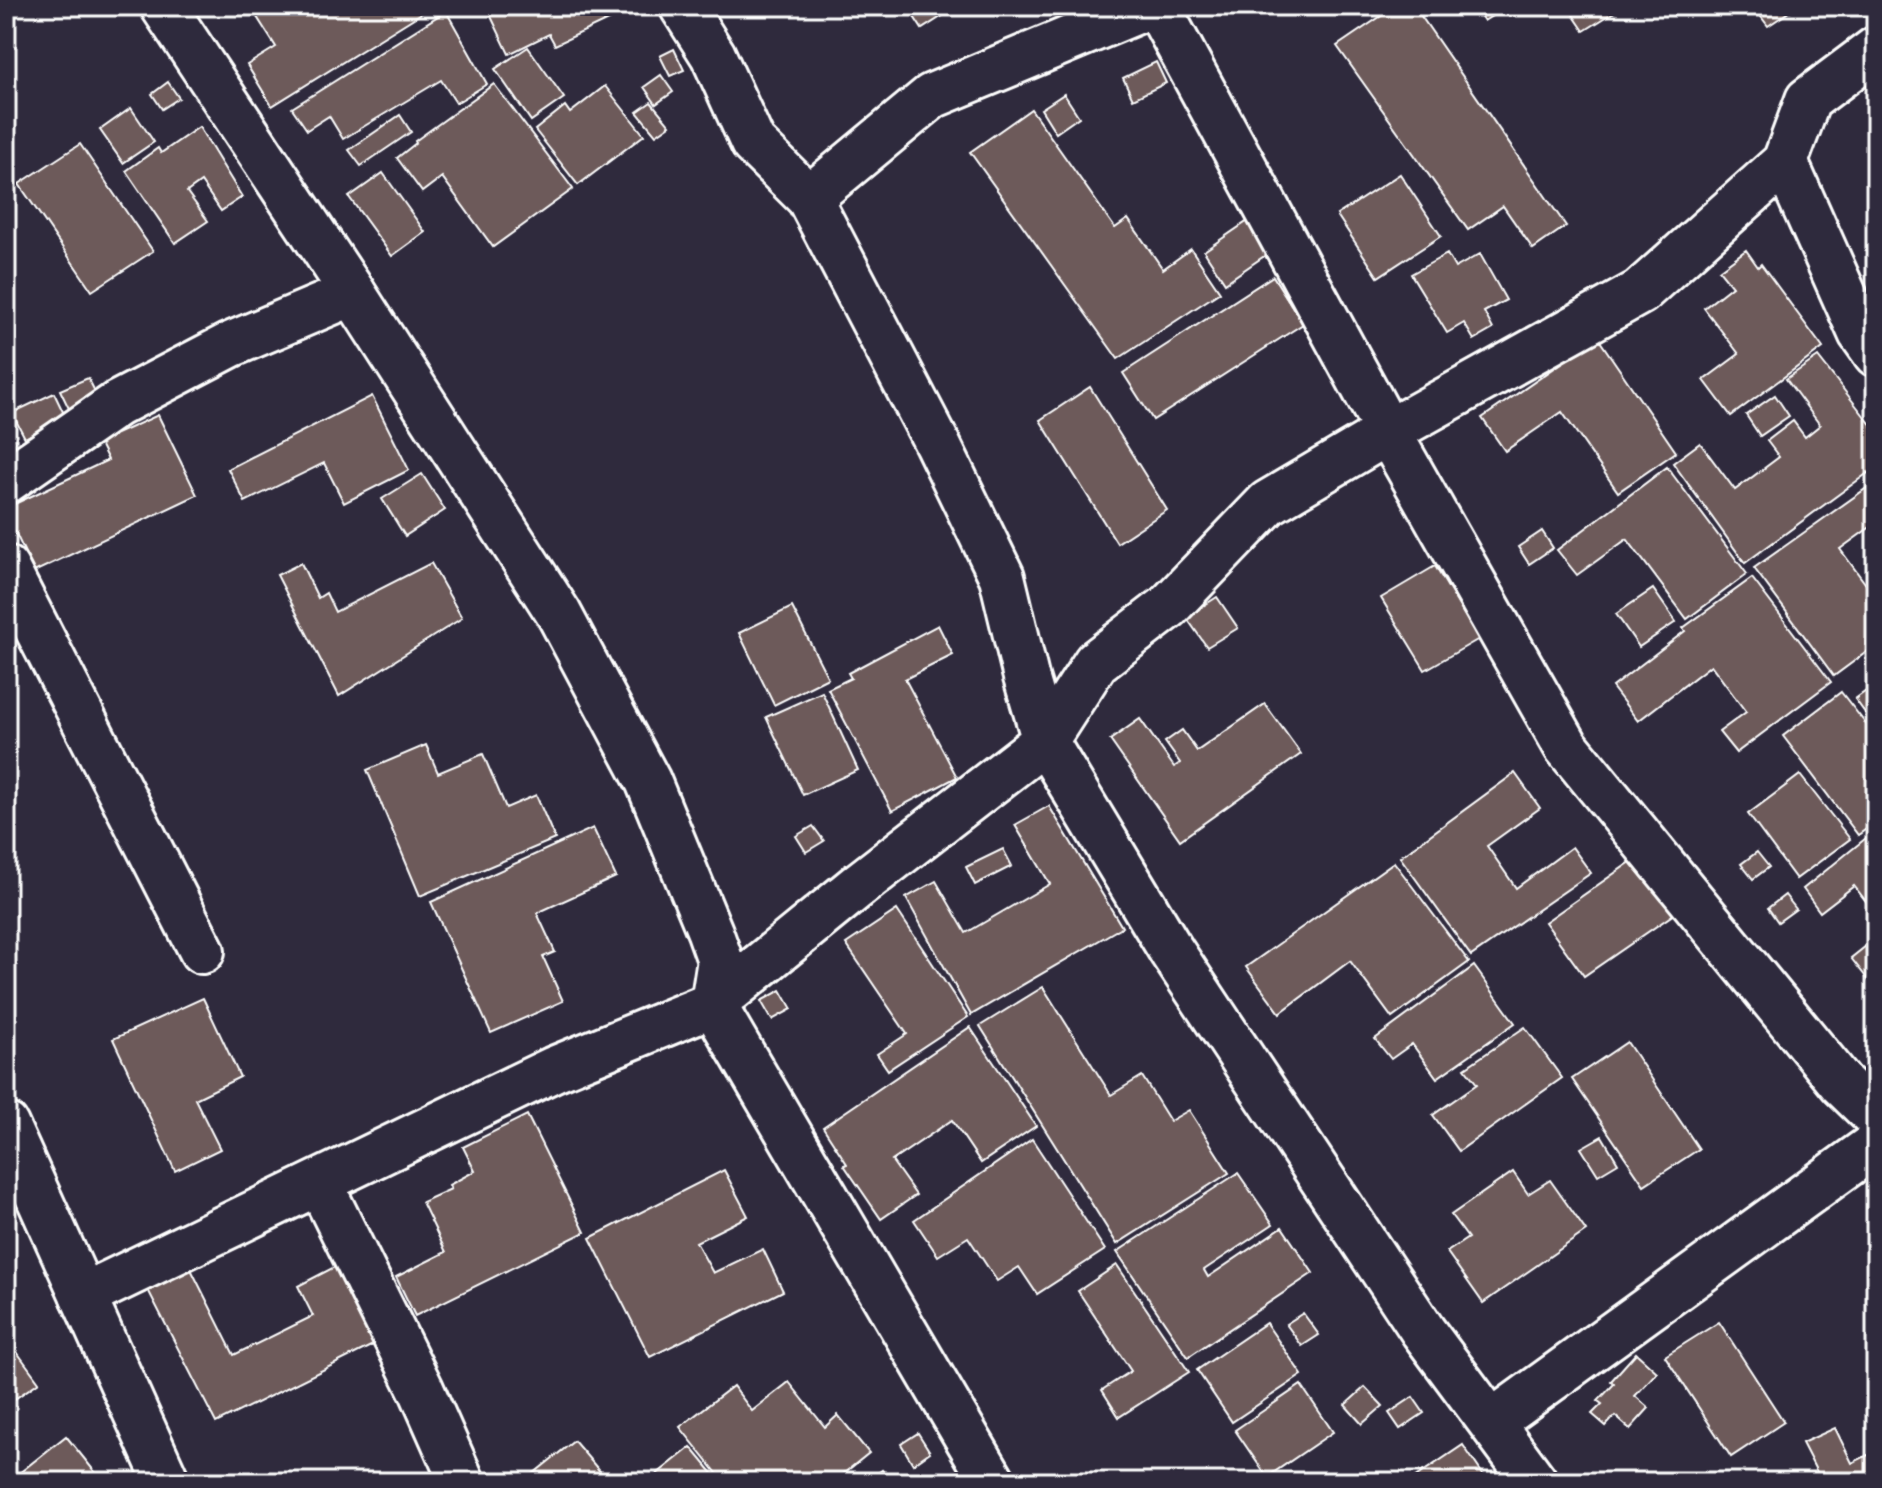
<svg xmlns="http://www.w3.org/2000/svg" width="1882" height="1488" font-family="Caveat,sans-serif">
<rect width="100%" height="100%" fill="#2f2a3d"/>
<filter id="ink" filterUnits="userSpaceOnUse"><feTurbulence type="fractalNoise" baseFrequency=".0125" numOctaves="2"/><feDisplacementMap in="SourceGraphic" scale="16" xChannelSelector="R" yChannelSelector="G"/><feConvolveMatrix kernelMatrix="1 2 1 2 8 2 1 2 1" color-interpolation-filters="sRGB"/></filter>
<g filter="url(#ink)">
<g fill="#6d5a5a" stroke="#fff" stroke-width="2">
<path d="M 250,6 L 422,6 L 425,11 L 272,106 L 247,65 L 276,47 Z"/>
<path d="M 486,6 L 623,6 L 625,12 L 555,45 L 549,34 L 509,54 Z"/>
<path d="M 907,6 L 958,6 L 922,29 Z"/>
<path d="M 1396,6 L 1414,6 L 1566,226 L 1533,249 L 1503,206 L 1468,230 L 1337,46 Z"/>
<path d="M 1474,6 L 1508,6 L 1484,21 Z"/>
<path d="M 1567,6 L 1624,6 L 1584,31 Z"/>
<path d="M 1753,6 L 1790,6 L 1793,9 L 1768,26 Z"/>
<path d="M 446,11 L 487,84 L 456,103 L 441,80 L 343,139 L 329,116 L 307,130 L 292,108 Z"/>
<path d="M 528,47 L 564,98 L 531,121 L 495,69 Z"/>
<path d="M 674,49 L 684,70 L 670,76 L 660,56 Z"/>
<path d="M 1156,62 L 1166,83 L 1133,99 L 1123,78 Z"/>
<path d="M 661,75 L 673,92 L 656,104 L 644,87 Z"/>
<path d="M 168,82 L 179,98 L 162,109 L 152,94 Z"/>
<path d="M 494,84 L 573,189 L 493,247 L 442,177 L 422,192 L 397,158 L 416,143 L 415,141 Z"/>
<path d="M 605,86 L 644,135 L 578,185 L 535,130 L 565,106 L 570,113 Z"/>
<path d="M 1064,94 L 1079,117 L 1056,133 L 1041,109 Z"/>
<path d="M 651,102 L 670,125 L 656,135 L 637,112 Z"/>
<path d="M 131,108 L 154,142 L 123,163 L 100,130 Z"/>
<path d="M 1031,109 L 1115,228 L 1128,219 L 1163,269 L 1191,249 L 1220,292 L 1118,359 L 970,152 Z"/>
<path d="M 400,115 L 411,132 L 361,166 L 349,150 Z"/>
<path d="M 199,127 L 242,197 L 221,211 L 201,182 L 187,192 L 208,221 L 175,243 L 126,171 L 158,148 L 161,153 Z"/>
<path d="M 80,144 L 153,251 L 92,291 L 19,184 Z"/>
<path d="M 383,173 L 425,232 L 392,256 L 349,197 Z"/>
<path d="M 1400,174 L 1441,236 L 1378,277 L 1337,215 Z"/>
<path d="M 1248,221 L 1270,252 L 1225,283 L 1204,251 Z"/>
<path d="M 1746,250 L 1758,267 L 1761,264 L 1823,348 L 1731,416 L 1704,380 L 1739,354 L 1704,308 L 1732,286 L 1719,270 Z"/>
<path d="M 1447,254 L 1455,268 L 1480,254 L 1506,300 L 1484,312 L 1493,329 L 1474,340 L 1464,323 L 1447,333 L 1411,274 Z"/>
<path d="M 1273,276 L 1303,324 L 1153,420 L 1123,373 Z"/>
<path d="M 1598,338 L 1676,452 L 1618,492 L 1562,412 L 1505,451 L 1482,418 Z"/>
<path d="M 1818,357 L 1876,431 L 1876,467 L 1745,563 L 1673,463 L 1700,443 L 1735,490 L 1779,457 L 1767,441 L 1793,421 L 1805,437 L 1820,425 L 1786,379 Z"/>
<path d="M 88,378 L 102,405 L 74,419 L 60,390 Z"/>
<path d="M 1090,387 L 1167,510 L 1117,543 L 1040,420 Z"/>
<path d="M 54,393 L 66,418 L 25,438 L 12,413 Z"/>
<path d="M 1775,395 L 1789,416 L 1760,436 L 1746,415 Z"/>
<path d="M 372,396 L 409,470 L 344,503 L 324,463 L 245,502 L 228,469 Z"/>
<path d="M 158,415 L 197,495 L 34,572 L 6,513 L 6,508 L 108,460 L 99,442 Z"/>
<path d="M 9,429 L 15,442 L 6,446 L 6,430 Z"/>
<path d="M 1667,467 L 1747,574 L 1687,619 L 1627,539 L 1577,575 L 1557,550 Z"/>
<path d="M 422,474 L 445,510 L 405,536 L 382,499 Z"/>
<path d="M 1871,485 L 1876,492 L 1876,523 L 1840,549 L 1876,598 L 1876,645 L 1834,676 L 1754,568 Z"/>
<path d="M 1542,531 L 1553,548 L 1529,564 L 1518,547 Z"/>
<path d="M 301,563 L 318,598 L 326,593 L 335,612 L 431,563 L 462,618 L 339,696 L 277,575 Z"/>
<path d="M 1435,566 L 1479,639 L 1425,670 L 1381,598 Z"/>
<path d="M 1752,578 L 1831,682 L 1736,753 L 1719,732 L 1746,712 L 1711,665 L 1638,721 L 1612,687 L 1685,631 L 1683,628 Z"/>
<path d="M 1653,589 L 1676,622 L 1639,647 L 1616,614 Z"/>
<path d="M 1217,597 L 1238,628 L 1207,647 L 1186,617 Z"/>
<path d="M 792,607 L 828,678 L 774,705 L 739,633 Z"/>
<path d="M 938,625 L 953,655 L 905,679 L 957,777 L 892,811 L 828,689 L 851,678 L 848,673 Z"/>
<path d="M 1876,684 L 1876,728 L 1855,699 Z"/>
<path d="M 822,692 L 858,770 L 803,795 L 766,717 Z"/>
<path d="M 1841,692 L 1876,737 L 1876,822 L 1858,835 L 1783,736 Z"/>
<path d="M 1265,704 L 1301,754 L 1180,840 L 1110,740 L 1140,719 L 1174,767 L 1180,763 L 1165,742 L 1182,730 L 1197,751 Z"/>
<path d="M 426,745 L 438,773 L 483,754 L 506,808 L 536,795 L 555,839 L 420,896 L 367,770 Z"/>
<path d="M 1515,773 L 1540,808 L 1487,846 L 1516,888 L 1572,847 L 1591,873 L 1471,956 L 1400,857 Z"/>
<path d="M 1800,775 L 1850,839 L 1796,879 L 1748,814 Z"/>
<path d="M 1049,806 L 1122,927 L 971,1015 L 906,898 L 936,881 L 966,933 L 1050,884 L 1015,825 Z"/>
<path d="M 813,826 L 824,841 L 806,852 L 796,836 Z"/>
<path d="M 593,828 L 616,877 L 537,913 L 555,952 L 543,957 L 563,1001 L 491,1033 L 431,902 Z"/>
<path d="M 1876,830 L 1876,914 L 1854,886 L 1820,912 L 1803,889 Z"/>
<path d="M 1003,849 L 1012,866 L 975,885 L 966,867 Z"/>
<path d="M 1757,852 L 1769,867 L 1753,879 L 1741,864 Z"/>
<path d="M 1635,859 L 1674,914 L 1584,976 L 1545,922 Z"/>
<path d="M 1394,862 L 1469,962 L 1392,1018 L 1350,961 L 1280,1013 L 1246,967 Z"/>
<path d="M 1785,895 L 1796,909 L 1778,922 L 1768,908 Z"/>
<path d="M 897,910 L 968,1017 L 888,1070 L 877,1054 L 907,1034 L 846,944 Z"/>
<path d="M 1876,938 L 1876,976 L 1869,981 L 1851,958 Z"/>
<path d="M 1474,966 L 1515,1023 L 1437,1078 L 1412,1044 L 1391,1059 L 1375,1039 Z"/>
<path d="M 1043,987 L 1111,1095 L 1142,1076 L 1170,1121 L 1189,1110 L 1229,1173 L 1117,1244 L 980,1026 Z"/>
<path d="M 781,990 L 792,1009 L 772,1020 L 761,1001 Z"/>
<path d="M 203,998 L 240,1077 L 195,1099 L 220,1149 L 175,1171 L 113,1039 Z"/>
<path d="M 970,1027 L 1036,1126 L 981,1163 L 952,1120 L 892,1161 L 916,1195 L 881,1219 L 844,1165 L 847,1164 L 823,1127 Z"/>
<path d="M 1525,1027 L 1562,1078 L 1459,1151 L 1433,1115 L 1477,1084 L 1465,1068 Z"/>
<path d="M 1627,1042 L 1699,1149 L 1644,1185 L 1572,1079 Z"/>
<path d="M 527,1115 L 585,1232 L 415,1316 L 396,1277 L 446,1252 L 422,1202 L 451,1189 L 449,1185 L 475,1171 L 463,1147 Z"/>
<path d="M 1602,1136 L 1618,1163 L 1598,1175 L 1581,1148 Z"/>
<path d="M 1032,1139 L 1105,1250 L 1037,1294 L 1019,1267 L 997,1281 L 968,1237 L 938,1256 L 914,1220 Z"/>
<path d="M 724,1170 L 748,1216 L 696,1242 L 713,1273 L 763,1249 L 783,1291 L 650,1357 L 590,1238 Z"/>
<path d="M 1513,1172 L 1528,1194 L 1550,1180 L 1586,1231 L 1483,1303 L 1447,1252 L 1468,1238 L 1451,1215 Z"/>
<path d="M 1238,1173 L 1273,1224 L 1204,1270 L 1208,1277 L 1282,1227 L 1313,1273 L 1188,1357 L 1117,1252 Z"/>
<path d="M 187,1261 L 234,1355 L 313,1316 L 298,1286 L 344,1262 L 383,1340 L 216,1423 L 144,1282 Z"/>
<path d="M 1117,1265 L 1189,1372 L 1119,1417 L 1102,1390 L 1131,1371 L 1078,1291 Z"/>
<path d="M 1303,1313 L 1319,1335 L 1302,1346 L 1286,1324 Z"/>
<path d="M 1719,1322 L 1784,1422 L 1731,1457 L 1665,1356 Z"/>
<path d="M 1266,1323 L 1302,1375 L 1232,1422 L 1197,1370 Z"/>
<path d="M 6,1337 L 39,1382 L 6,1405 Z"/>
<path d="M 1636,1353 L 1657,1372 L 1635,1396 L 1649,1408 L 1630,1429 L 1615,1416 L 1606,1426 L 1592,1414 L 1602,1404 L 1598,1401 L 1614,1384 L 1611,1381 Z"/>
<path d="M 789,1382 L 825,1427 L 838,1415 L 869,1453 L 833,1482 L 724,1482 L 680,1427 L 733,1386 L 752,1411 Z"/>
<path d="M 1301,1385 L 1333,1432 L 1267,1477 L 1235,1430 Z"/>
<path d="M 1365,1387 L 1383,1406 L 1362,1424 L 1345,1405 Z"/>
<path d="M 1413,1397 L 1424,1413 L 1400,1429 L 1389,1413 Z"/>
<path d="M 1835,1428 L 1852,1463 L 1876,1451 L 1876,1482 L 1822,1482 L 1802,1443 Z"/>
<path d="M 918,1433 L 930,1452 L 913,1464 L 901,1444 Z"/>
<path d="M 66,1436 L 103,1482 L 8,1482 Z"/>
<path d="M 574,1441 L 609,1482 L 523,1482 Z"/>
<path d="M 1463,1445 L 1488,1482 L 1408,1482 Z"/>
<path d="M 691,1447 L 720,1482 L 647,1482 Z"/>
<path d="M 882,1470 L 892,1482 L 867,1482 Z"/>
</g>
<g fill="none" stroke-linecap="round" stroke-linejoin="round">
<g stroke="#fff" stroke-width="50">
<g id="minor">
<path d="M 163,6 L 353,293 L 559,614 L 648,781 L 710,932 L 720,960 L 713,1004 L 993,1482"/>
<path d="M 682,6 L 713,55 L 753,143 L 809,198 L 937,443 L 1002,577 L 1026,677 L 1045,741 L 1172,952 L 1423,1331 L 1535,1482"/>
<path d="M 1157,6 L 1388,432 L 1566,746 L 1842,1084 L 1876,1117"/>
<path d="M 1785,162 L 1861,333 L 1876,354"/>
<path d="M 809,198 L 932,96 L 1149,6"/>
<path d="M 6,481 L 117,404 L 230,345 L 353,293"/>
<path d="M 6,568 L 202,951"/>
<path d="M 6,1125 L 167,1482"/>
<path d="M 320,1184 L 421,1389 L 462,1482"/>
<path d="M 83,1296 L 554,1069 L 713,1004 L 859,885 L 1045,741 L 1096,662 L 1168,607 L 1268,503 L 1388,432 L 1640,292 L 1785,162 L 1808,100 L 1876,49"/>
<path d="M 1492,1422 L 1876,1144"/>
</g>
</g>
<use href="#minor" stroke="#2f2a3d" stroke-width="44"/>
</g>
</g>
<rect width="1882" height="1488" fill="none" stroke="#2f2a3d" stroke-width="32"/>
<rect x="16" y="16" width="1850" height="1456" fill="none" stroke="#fff" stroke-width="3" filter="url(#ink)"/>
</svg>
